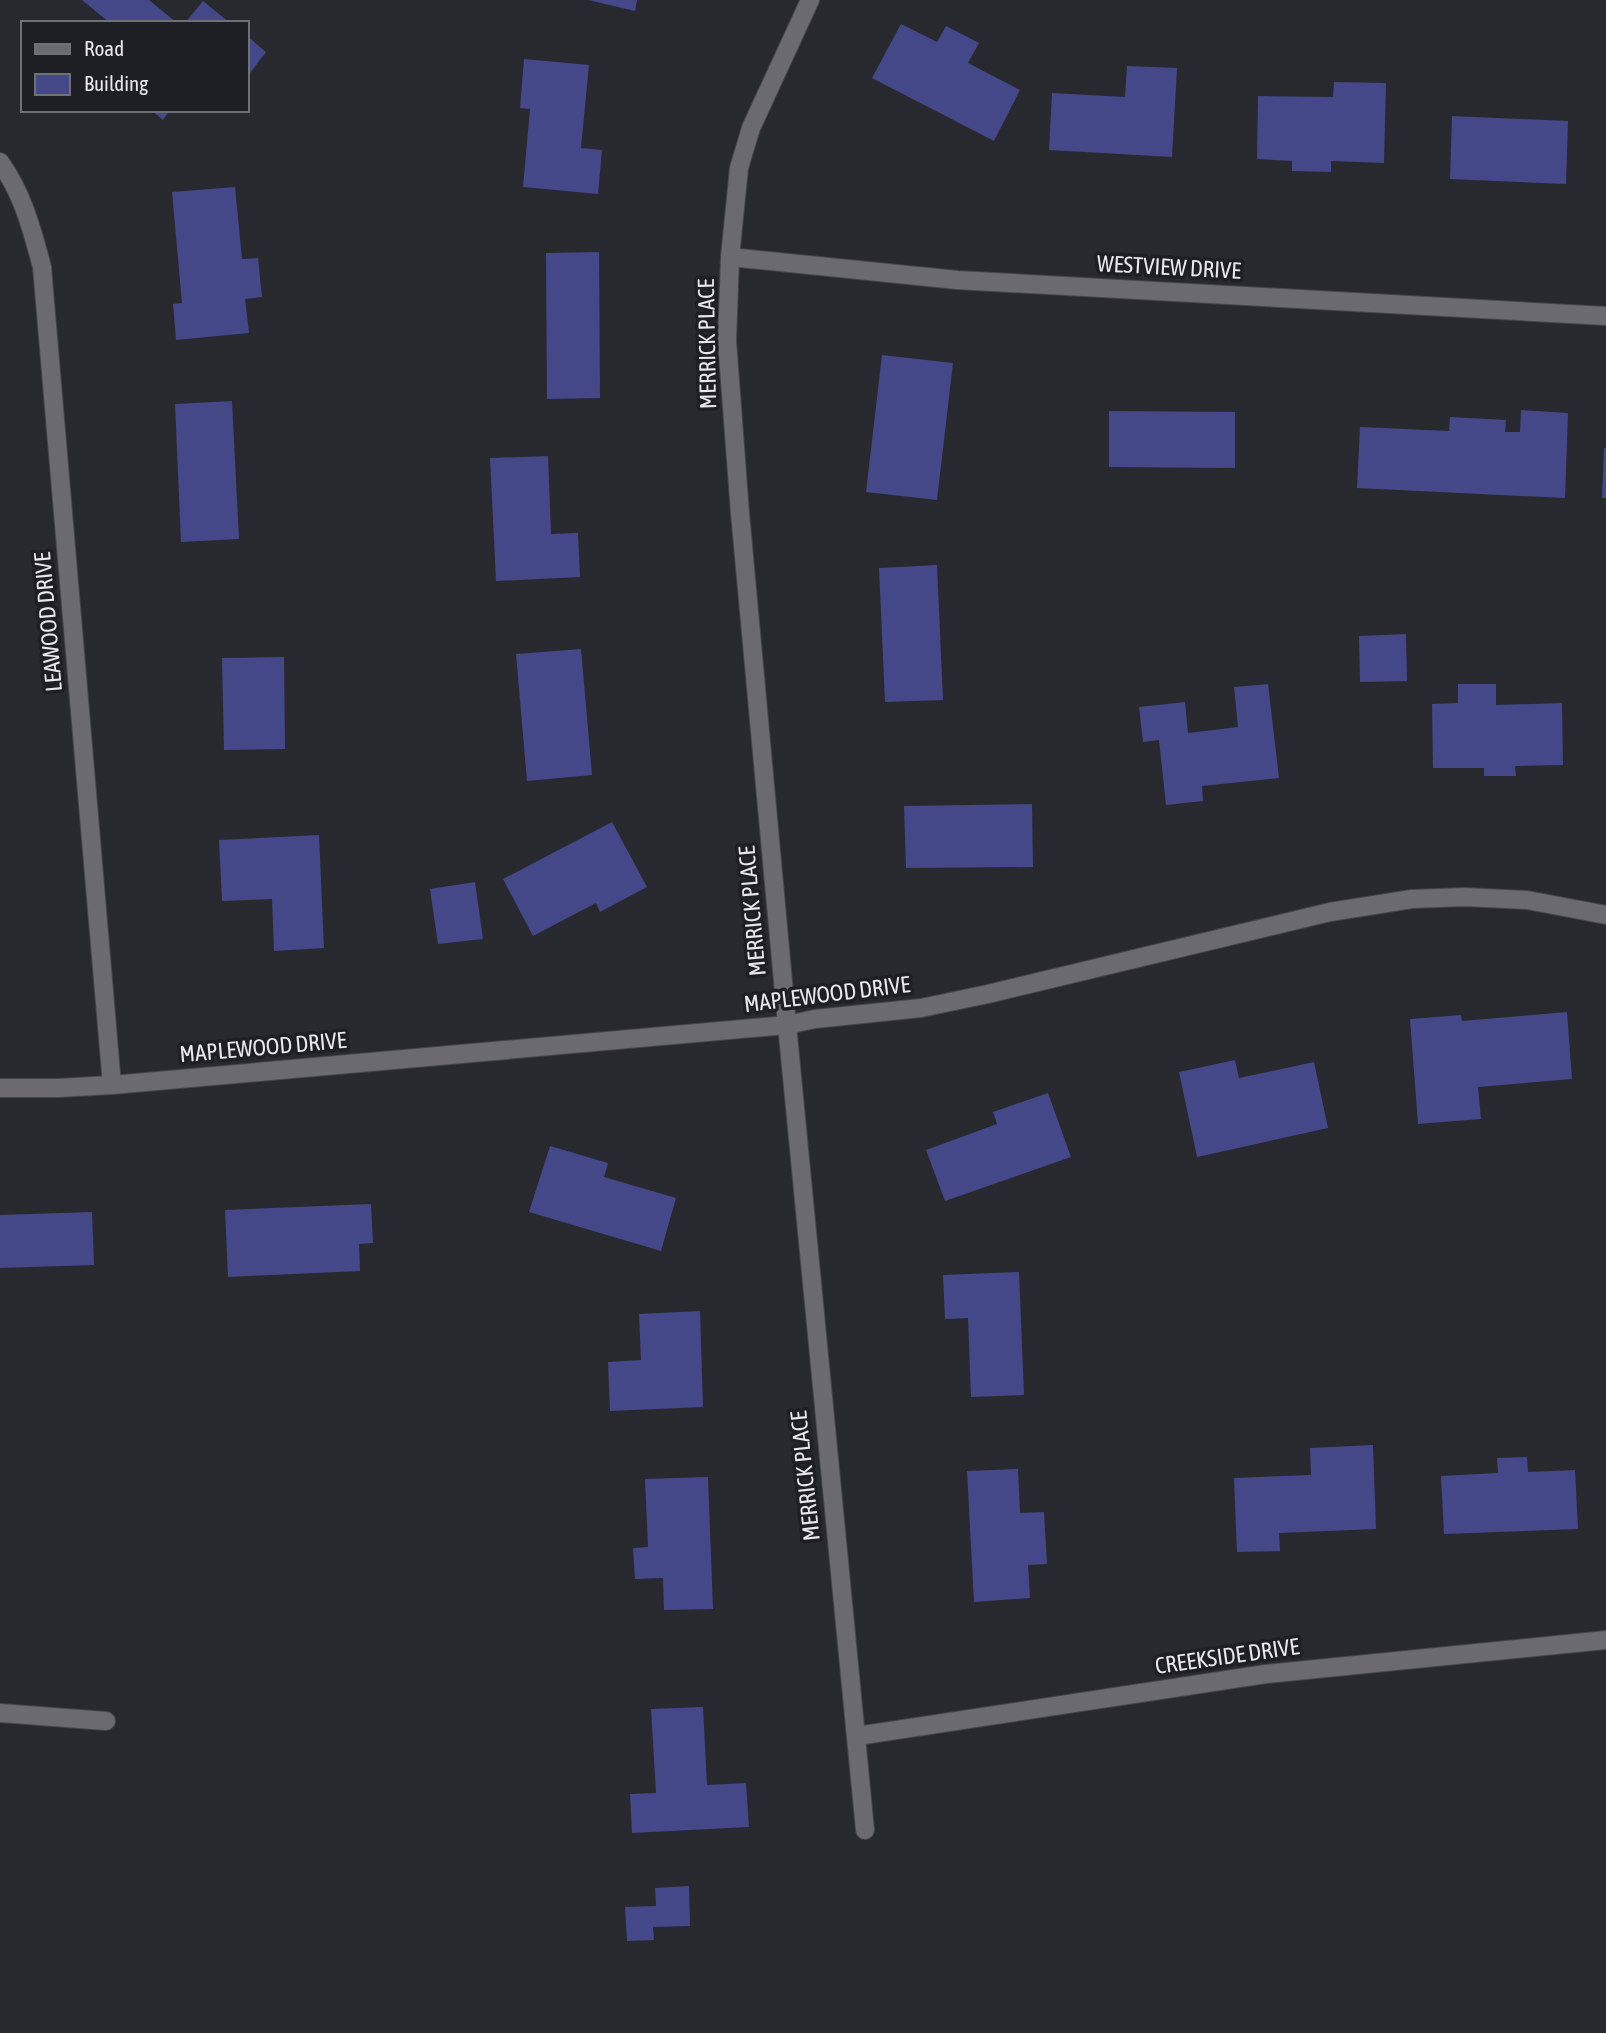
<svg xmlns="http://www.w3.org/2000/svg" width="1606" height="2033" font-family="'Asap Condensed',sans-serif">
<rect width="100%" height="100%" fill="#28292e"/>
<g fill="#444788">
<path d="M 82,0 L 149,0 L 177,23 L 110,23 Z"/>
<path d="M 588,0 L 637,0 L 635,11 Z"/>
<path d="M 203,1 L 230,23 L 185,23 Z"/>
<path d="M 901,24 L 937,42 L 946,26 L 979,43 L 968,63 L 1020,90 L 994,141 L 872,78 Z"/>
<path d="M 247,36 L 266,52 L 247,77 Z"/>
<path d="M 524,59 L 589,65 L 581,148 L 602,150 L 598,194 L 523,187 L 530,109 L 520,108 Z"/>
<path d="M 1127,66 L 1177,68 L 1172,157 L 1049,150 L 1052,93 L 1125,97 Z"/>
<path d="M 1334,82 L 1386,83 L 1384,163 L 1331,161 L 1331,172 L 1292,171 L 1292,161 L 1257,159 L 1258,96 L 1333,97 Z"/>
<path d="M 151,110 L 170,110 L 163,120 Z"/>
<path d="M 1452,116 L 1568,121 L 1566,184 L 1450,179 Z"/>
<path d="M 235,187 L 242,259 L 258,258 L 262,297 L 245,299 L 249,333 L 176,340 L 173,304 L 182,303 L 172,192 Z"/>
<path d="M 599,252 L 600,398 L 547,399 L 546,253 Z"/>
<path d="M 882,355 L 953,363 L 937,500 L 866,492 Z"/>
<path d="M 232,401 L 239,539 L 181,542 L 175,404 Z"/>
<path d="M 1521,410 L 1568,413 L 1565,498 L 1357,488 L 1360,427 L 1449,431 L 1450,417 L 1506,420 L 1505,432 L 1520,432 Z"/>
<path d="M 1109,411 L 1235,412 L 1235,468 L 1109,467 Z"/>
<path d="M 1604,448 L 1606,448 L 1606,498 L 1602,498 Z"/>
<path d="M 548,456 L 551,534 L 578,533 L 580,577 L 496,581 L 490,458 Z"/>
<path d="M 937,565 L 943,700 L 885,702 L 879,568 Z"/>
<path d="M 1406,634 L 1407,681 L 1360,682 L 1359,636 Z"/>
<path d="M 581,649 L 592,775 L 527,781 L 516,654 Z"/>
<path d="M 284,657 L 285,749 L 224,750 L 222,658 Z"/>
<path d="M 1268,684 L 1279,778 L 1202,786 L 1203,801 L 1166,805 L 1159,740 L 1143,742 L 1139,707 L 1185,702 L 1188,733 L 1238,727 L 1234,687 Z"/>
<path d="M 1458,684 L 1496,684 L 1496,705 L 1562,703 L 1563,765 L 1515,766 L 1516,776 L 1484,776 L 1484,768 L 1433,768 L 1432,704 L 1458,703 Z"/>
<path d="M 1032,804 L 1033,867 L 906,868 L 904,806 Z"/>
<path d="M 612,822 L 647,887 L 600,912 L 596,903 L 533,936 L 503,879 Z"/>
<path d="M 319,835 L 324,948 L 274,951 L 272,899 L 222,901 L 219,840 Z"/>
<path d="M 475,882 L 483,939 L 438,944 L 430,889 Z"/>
<path d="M 1567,1012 L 1572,1079 L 1478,1087 L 1481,1119 L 1418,1124 L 1410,1019 L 1461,1015 L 1462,1021 Z"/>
<path d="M 1235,1060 L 1239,1078 L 1314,1062 L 1328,1128 L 1197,1157 L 1179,1072 Z"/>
<path d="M 1048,1093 L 1071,1157 L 945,1201 L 926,1150 L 997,1124 L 993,1112 Z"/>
<path d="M 550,1146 L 608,1163 L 604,1177 L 676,1198 L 661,1251 L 529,1212 Z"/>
<path d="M 371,1204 L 373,1243 L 359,1244 L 360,1271 L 228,1277 L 225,1210 Z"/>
<path d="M 92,1212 L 94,1265 L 0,1268 L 0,1215 Z"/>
<path d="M 1019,1272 L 1024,1395 L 971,1397 L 968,1318 L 945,1319 L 943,1275 Z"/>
<path d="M 700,1311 L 703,1407 L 610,1411 L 608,1362 L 641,1360 L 639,1314 Z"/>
<path d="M 1373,1445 L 1376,1529 L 1279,1533 L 1280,1551 L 1237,1552 L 1234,1478 L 1311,1475 L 1310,1448 Z"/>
<path d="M 1527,1457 L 1528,1472 L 1575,1470 L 1578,1529 L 1444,1534 L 1441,1476 L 1498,1473 L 1497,1458 Z"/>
<path d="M 1018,1469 L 1020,1513 L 1044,1512 L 1047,1564 L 1028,1565 L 1030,1598 L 974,1602 L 967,1471 Z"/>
<path d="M 708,1477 L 713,1609 L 664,1610 L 663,1578 L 635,1579 L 633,1548 L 648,1547 L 645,1479 Z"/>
<path d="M 703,1707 L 707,1785 L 746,1783 L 749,1827 L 632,1833 L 630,1794 L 656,1793 L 651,1709 Z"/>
<path d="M 689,1886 L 690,1926 L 653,1927 L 654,1940 L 627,1941 L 625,1907 L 656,1906 L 655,1888 Z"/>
</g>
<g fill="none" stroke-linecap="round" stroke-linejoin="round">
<g stroke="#45454a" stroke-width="20">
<g id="minor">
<path d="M 810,0 L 751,128 L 739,168 L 730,257 L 727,341 L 740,513 L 787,1025 L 865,1830"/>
<path d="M 0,162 C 23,194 32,230 42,267 L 112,1085"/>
<path d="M 730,257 L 957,280 L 1606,316"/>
<path d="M 0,1088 L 58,1088 L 112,1085 L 787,1025 L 815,1019 L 921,1008 L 988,994 L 1330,912 L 1412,899 L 1465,897 L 1527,900 L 1606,915"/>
<path d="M 0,1713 L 106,1721"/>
<path d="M 857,1736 L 1266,1674 L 1606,1640"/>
</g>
</g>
<use href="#minor" stroke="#6a6a70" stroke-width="18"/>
</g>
<g text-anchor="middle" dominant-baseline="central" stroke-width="7" stroke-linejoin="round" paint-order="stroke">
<g font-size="23" fill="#e9e9ed" stroke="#1e1f24">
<text transform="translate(1169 267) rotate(3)">WESTVIEW DRIVE</text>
<text transform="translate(707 344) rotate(-91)">MERRICK PLACE</text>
<text transform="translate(48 622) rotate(-95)">LEAWOOD DRIVE</text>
<text transform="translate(752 911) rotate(-95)">MERRICK PLACE</text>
<text transform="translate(827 994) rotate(-7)">MAPLEWOOD DRIVE</text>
<text transform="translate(263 1047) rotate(-5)">MAPLEWOOD DRIVE</text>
<text transform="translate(805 1476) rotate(-96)">MERRICK PLACE</text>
<text transform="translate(1227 1656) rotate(-8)">CREEKSIDE DRIVE</text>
</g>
</g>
<rect x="21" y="21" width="228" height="91" fill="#1e1f24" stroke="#6f7074" stroke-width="2"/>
<rect x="35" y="44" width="35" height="10" fill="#6a6a70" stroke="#6f7074" stroke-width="2"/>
<text x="84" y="56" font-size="21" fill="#e9e9ed">Road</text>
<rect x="35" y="74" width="35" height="21" fill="#444788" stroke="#6f7074" stroke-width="2"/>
<text x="84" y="91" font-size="21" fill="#e9e9ed">Building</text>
</svg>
